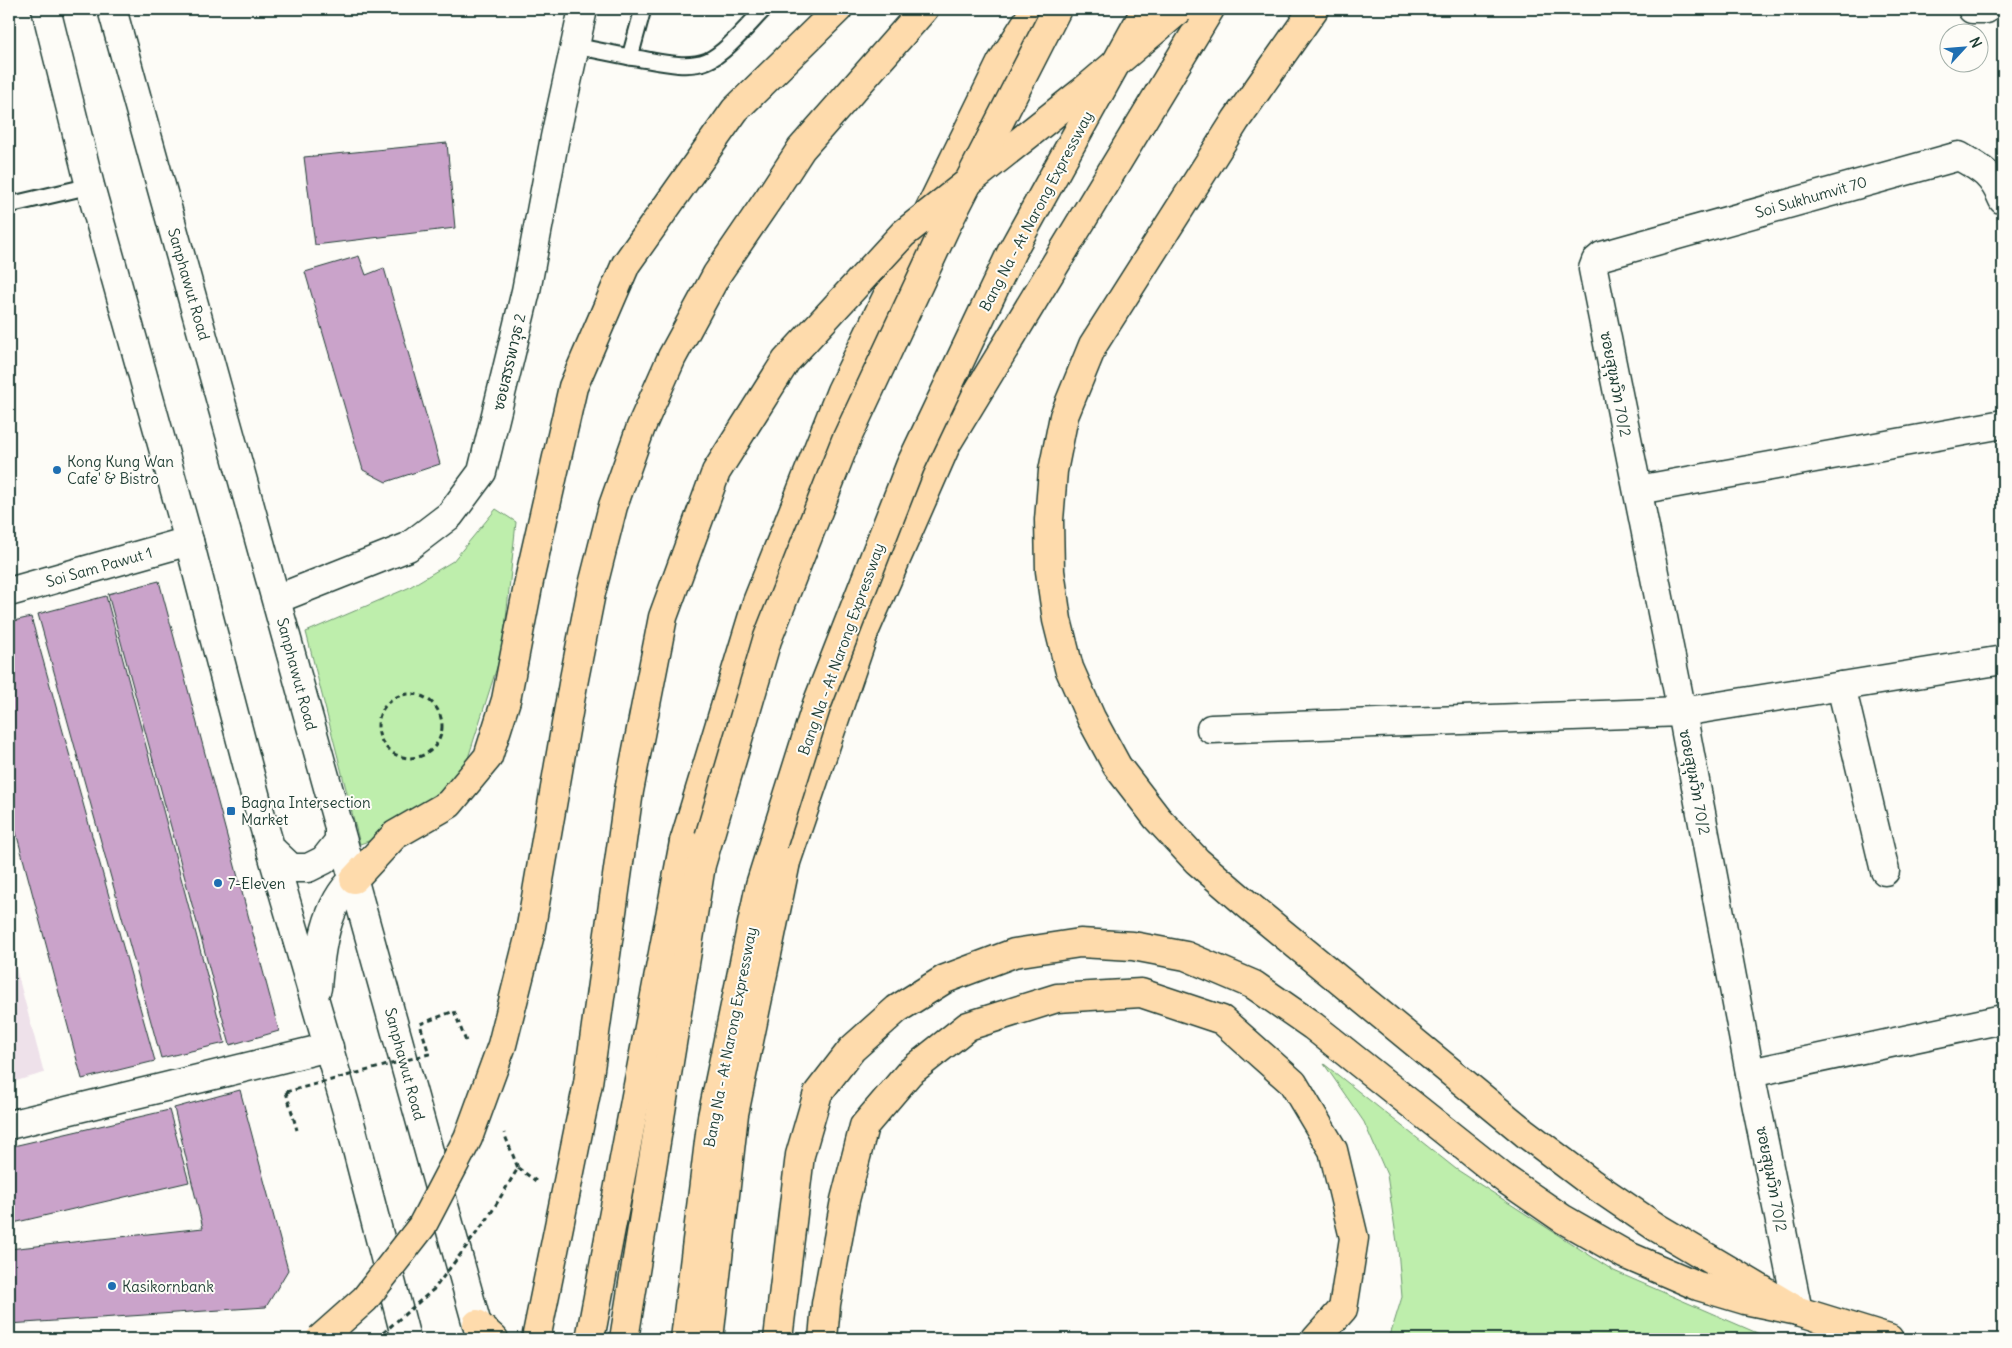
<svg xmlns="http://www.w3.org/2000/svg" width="2012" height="1348" font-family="Delius,'Playpen Sans Thai',sans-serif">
<rect width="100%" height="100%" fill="#fdfcf7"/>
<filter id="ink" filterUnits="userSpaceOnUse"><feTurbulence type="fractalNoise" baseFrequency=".02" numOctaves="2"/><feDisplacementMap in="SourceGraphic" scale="10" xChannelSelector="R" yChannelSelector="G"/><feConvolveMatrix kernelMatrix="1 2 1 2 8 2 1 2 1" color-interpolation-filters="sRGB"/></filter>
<g filter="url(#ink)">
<path fill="#eee1ea" d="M 9,942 L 44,1073 L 9,1083 Z"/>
<g fill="#beeeac" stroke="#6e9670">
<path d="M 496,509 L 516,522 L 503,648 L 462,777 L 409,827 L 360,844 L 306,632 L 408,588 L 453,561 Z"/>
<path d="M 1324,1064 L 1456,1169 L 1614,1271 L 1771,1339 L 1389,1339 L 1402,1297 L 1398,1249 L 1387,1175 L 1364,1122 Z"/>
</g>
<g fill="#caa3ca" stroke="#1f3d34">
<path d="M 447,143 L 455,228 L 315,245 L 304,157 Z"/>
<path d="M 359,256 L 366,275 L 384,268 L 440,464 L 386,482 L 363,470 L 305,272 Z"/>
<path d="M 159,581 L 279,1031 L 230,1045 L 108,594 Z"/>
<path d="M 106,596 L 225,1043 L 161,1058 L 38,614 Z"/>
<path d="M 31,617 L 155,1061 L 82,1079 L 9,806 L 9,622 Z"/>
<path d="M 240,1090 L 288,1270 L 266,1307 L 9,1324 L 9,1249 L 203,1228 L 174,1108 Z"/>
<path d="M 169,1110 L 189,1182 L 9,1224 L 9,1147 Z"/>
</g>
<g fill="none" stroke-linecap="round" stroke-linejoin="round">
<g stroke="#1f3d34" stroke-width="19">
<g id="lane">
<path d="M 643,9 L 630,57 C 653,60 684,70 707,61 C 725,54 750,23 764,9"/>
<path d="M 575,46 L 630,57"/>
<path d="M 9,205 L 90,186"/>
</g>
</g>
<g stroke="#1f3d34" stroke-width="31">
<g id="street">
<path d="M 1972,9 L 1986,9"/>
<path d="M 1638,490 L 2003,424"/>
<path d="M 9,592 L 189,541"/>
<path d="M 1841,686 L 1885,871"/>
<path d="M 1211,729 L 1682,712 L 2003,660"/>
<path d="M 1750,1073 L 2003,1019"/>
<path d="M 9,1125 L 329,1047"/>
<path d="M 1798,1311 L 1750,1073 L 1682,712 L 1593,269 L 1596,261 L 1602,256 L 1959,156 C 1982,169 1992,174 2003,200"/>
</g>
</g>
<g stroke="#1f3d34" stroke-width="31">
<g id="secondary">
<path d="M 46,9 L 90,186 L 189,541 L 257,802 L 347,1111 L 406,1339"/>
<path d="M 112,9 L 481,1339"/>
<path d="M 277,599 L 408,547 L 450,515 L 482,472 L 526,291 L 555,137 L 583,9"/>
<path d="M 271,849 L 291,868 L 308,868 L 324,860 L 339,841 L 339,825"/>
<path d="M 317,988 C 320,951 325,905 354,879"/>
</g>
</g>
<g stroke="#1f3d34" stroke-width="31">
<path id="primary" d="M 477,1324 L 494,1339"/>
</g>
<g stroke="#1f3d34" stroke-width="31">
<g id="highway">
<path d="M 1314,9 L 1236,120 L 1093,345 L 1064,416 L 1053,471 L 1049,520 L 1050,571 L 1057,620 L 1069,668 L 1091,718 L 1117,766 L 1157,818 L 1197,861 L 1248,905 L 1525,1133 L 1590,1182 L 1656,1227 L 1798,1311"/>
<path d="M 771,195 L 801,149 L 924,9"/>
<path d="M 684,842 L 757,602 L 841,391 L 1001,63 L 1035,9"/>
<path d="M 786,862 L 865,630 L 947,443 L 1210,9"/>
<path d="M 354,879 L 395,835 L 449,804 L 488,757 L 506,700 L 530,576 L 573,387 L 626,264 L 735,110 L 838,9"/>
<path d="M 778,1339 L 800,1155 L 818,1093 L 852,1049 L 897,1009 L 945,979 L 1014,953 L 1080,943 L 1133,946 L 1186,956 L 1254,985 L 1313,1026 L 1505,1179 L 1563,1219 L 1626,1255 L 1698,1286 L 1745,1300 L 1798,1311 L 1889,1339"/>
<path d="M 823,1339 L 826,1304 L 845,1200 L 864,1126 L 910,1072 L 968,1026 L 1057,998 L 1141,993 L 1222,1020 L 1293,1083 L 1333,1150 L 1354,1238 L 1343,1309 L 1316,1339"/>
</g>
</g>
<g stroke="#1f3d34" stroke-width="3" stroke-dasharray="5 4" stroke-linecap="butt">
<circle cx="410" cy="726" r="32"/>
<path d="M 286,1092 L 297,1130"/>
<path d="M 518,1168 L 536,1181"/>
</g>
<use href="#lane" stroke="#fdfcf7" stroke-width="15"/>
<use href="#street" stroke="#fdfcf7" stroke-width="28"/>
<use href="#secondary" stroke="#fdfcf7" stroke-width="28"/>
<use href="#primary" stroke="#fedbac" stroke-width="28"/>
<use href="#highway" stroke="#fedbac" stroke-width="28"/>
<g stroke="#1f3d34" stroke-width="31" stroke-linecap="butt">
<g id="highway-bridge">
<path d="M 320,1339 L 365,1299 L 422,1226 L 468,1138 L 502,1045 L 529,938 L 573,684 L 591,593 L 613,506 L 641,427 L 672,357 L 717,274 L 771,195"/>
<path d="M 536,1339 L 588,1083 L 629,791 L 663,617 L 716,472 L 786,361 L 903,234 L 1082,92 L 1180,9"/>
<path d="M 590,1339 L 684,842"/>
<path d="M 624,1339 L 701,865 L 767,640 L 846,440 L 946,226 L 1057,9"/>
<path d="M 685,1339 L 712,1117 L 760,885 L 817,704 L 910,466 L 1012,251 L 1146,9"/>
<path d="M 709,1339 L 734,1114 L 786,862"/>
</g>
</g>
<g stroke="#1f3d34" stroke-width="3" stroke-dasharray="5 4" stroke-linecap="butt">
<path d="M 286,1092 L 429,1054 L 420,1024 L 454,1011 L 467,1044"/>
<path d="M 376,1339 L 434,1289 L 488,1218 L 518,1168 L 504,1133"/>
</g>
<use href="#highway-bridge" stroke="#fedbac" stroke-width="28"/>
</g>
</g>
<g fill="#1f6fb2" stroke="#fdfcf7" stroke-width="2">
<circle cx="57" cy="470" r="5"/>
<rect x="226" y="806" width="10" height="10" rx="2.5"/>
<circle cx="218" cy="883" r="5"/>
<circle cx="112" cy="1286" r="5"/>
</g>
<g text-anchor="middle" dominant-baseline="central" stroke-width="4" stroke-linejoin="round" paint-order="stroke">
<g font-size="15" fill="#1f3d34" stroke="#fdfcf7">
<text transform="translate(1811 197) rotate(-16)">Soi Sukhumvit 70</text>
<text transform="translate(1036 211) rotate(-62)">Bang Na - At Narong Expressway</text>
<text transform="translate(189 284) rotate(74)">Sanphawut Road</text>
<text transform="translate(509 362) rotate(-77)">ซอยสรรพาวุธ 2</text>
<text transform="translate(1616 384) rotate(79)">ซอยสุขุมวิท 70/2</text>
<text transform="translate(99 567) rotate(-16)">Soi Sam Pawut 1</text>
<text transform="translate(841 649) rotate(-70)">Bang Na - At Narong Expressway</text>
<text transform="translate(297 674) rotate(75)">Sanphawut Road</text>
<text transform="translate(1695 782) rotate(79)">ซอยสุขุมวิท 70/2</text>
<text transform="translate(730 1037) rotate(-79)">Bang Na - At Narong Expressway</text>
<text transform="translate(405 1064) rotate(75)">Sanphawut Road</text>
<text transform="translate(1772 1179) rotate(79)">ซอยสุขุมวิท 70/2</text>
</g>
<g font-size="15" fill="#1f3d34" stroke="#fdfcf7" text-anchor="start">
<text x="67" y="461">Kong Kung Wan<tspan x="67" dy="17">Cafe' &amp; Bistro</tspan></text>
<text x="241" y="802">Bagna Intersection<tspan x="241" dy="17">Market</tspan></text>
<text x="228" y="883">7-Eleven</text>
<text x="122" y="1286">Kasikornbank</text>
</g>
</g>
<rect width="2012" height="1348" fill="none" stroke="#fdfcf7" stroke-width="30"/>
<rect x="15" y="15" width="1982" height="1318" fill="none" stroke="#1f3d34" stroke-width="2" filter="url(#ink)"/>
<g transform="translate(1964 48) rotate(64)"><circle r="24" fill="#fdfcf7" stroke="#a4b0a9"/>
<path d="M0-4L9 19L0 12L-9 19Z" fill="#1f6fb2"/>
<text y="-8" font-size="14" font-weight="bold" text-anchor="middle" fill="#1f3d34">N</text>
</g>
</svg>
